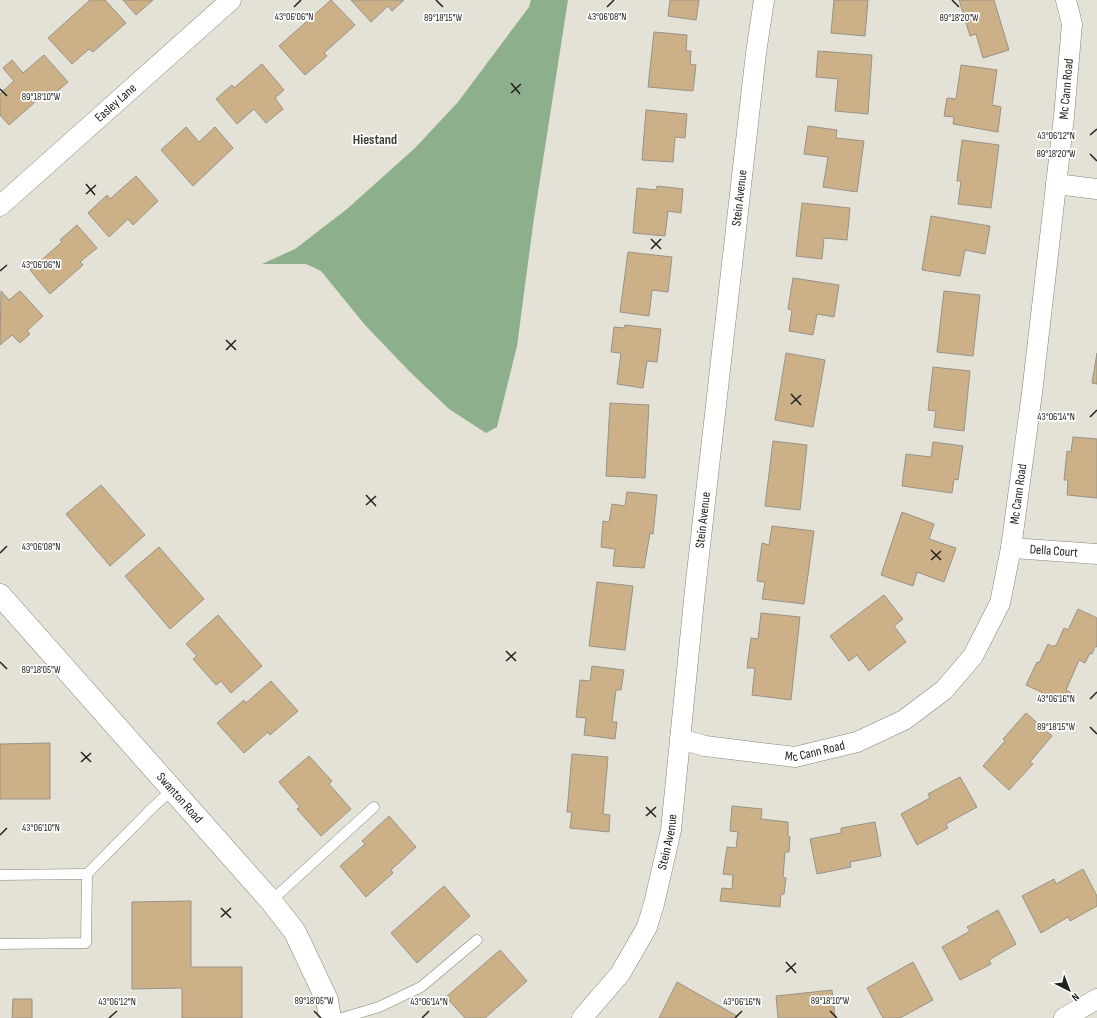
<svg xmlns="http://www.w3.org/2000/svg" width="1097" height="1018" font-family="'Sofia Sans Condensed',sans-serif">
<rect width="100%" height="100%" fill="#e4e2d6"/>
<path fill="#8eaf8c" d="M 531,0 L 568,0 L 534,218 L 517,346 L 497,427 L 486,433 L 449,409 L 410,372 L 365,325 L 321,271 L 306,264 L 262,264 L 295,249 L 347,209 L 415,148 L 458,102 L 529,7 Z"/>
<g fill="#cbb088" stroke="#999288">
<path d="M 90,0 L 105,0 L 126,23 L 93,52 L 89,49 L 72,64 L 48,38 Z"/>
<path d="M 123,0 L 153,0 L 136,15 Z"/>
<path d="M 331,0 L 355,25 L 324,53 L 327,56 L 305,75 L 279,46 Z"/>
<path d="M 351,0 L 404,0 L 392,11 L 388,6 L 371,22 Z"/>
<path d="M 670,0 L 699,0 L 696,20 L 668,16 Z"/>
<path d="M 834,0 L 868,0 L 865,36 L 831,33 Z"/>
<path d="M 959,0 L 994,0 L 1009,50 L 983,58 L 976,34 L 970,36 Z"/>
<path d="M 654,32 L 687,35 L 686,51 L 691,51 L 690,64 L 696,65 L 693,91 L 648,87 Z"/>
<path d="M 818,51 L 872,55 L 868,114 L 835,111 L 838,79 L 816,77 Z"/>
<path d="M 44,55 L 68,82 L 47,100 L 43,95 L 9,125 L 0,115 L 0,94 L 14,81 L 3,68 L 12,60 L 23,73 Z"/>
<path d="M 262,64 L 284,90 L 275,98 L 283,109 L 266,123 L 254,109 L 237,124 L 216,99 L 232,85 L 234,88 Z"/>
<path d="M 961,65 L 997,70 L 992,105 L 1001,107 L 998,132 L 953,124 L 954,117 L 944,116 L 947,98 L 956,99 Z"/>
<path d="M 646,110 L 687,114 L 685,138 L 675,137 L 673,162 L 642,160 Z"/>
<path d="M 808,126 L 837,130 L 836,138 L 864,141 L 857,192 L 823,187 L 828,157 L 804,154 Z"/>
<path d="M 186,127 L 199,142 L 215,127 L 233,148 L 193,186 L 161,150 Z"/>
<path d="M 962,140 L 999,145 L 991,208 L 958,204 L 961,181 L 957,181 Z"/>
<path d="M 136,176 L 158,201 L 133,225 L 128,219 L 109,237 L 88,213 L 107,195 L 110,199 Z"/>
<path d="M 657,186 L 683,189 L 681,213 L 668,211 L 665,236 L 633,233 L 637,188 L 656,190 Z"/>
<path d="M 802,203 L 850,208 L 847,240 L 824,238 L 822,259 L 796,256 Z"/>
<path d="M 931,216 L 990,226 L 985,254 L 965,250 L 960,276 L 922,270 Z"/>
<path d="M 77,225 L 97,248 L 80,262 L 83,265 L 50,294 L 30,270 L 62,242 L 60,240 Z"/>
<path d="M 628,252 L 672,257 L 668,292 L 652,290 L 649,316 L 620,312 Z"/>
<path d="M 793,278 L 839,285 L 834,317 L 817,314 L 813,335 L 789,331 L 792,310 L 788,309 Z"/>
<path d="M 1,291 L 9,300 L 20,291 L 43,316 L 27,331 L 30,334 L 20,343 L 12,335 L 0,345 Z"/>
<path d="M 944,291 L 980,295 L 973,356 L 937,352 Z"/>
<path d="M 625,325 L 661,329 L 657,362 L 647,361 L 643,388 L 617,384 L 621,353 L 611,352 L 614,327 L 624,328 Z"/>
<path d="M 786,353 L 825,360 L 813,427 L 775,420 Z"/>
<path d="M 1097,353 L 1097,384 L 1092,383 Z"/>
<path d="M 933,367 L 970,371 L 964,431 L 934,427 L 936,411 L 928,410 Z"/>
<path d="M 610,403 L 649,405 L 645,478 L 606,476 Z"/>
<path d="M 1073,437 L 1097,439 L 1097,498 L 1067,495 L 1068,480 L 1064,480 L 1067,451 L 1071,452 Z"/>
<path d="M 773,441 L 807,445 L 800,510 L 765,506 Z"/>
<path d="M 933,442 L 963,446 L 958,480 L 954,479 L 952,493 L 902,486 L 906,454 L 931,457 Z"/>
<path d="M 101,485 L 145,535 L 110,566 L 66,514 Z"/>
<path d="M 627,492 L 657,495 L 653,534 L 650,533 L 644,568 L 613,566 L 615,549 L 601,547 L 603,521 L 609,522 L 612,504 L 625,506 Z"/>
<path d="M 902,512 L 934,524 L 929,539 L 956,548 L 944,582 L 917,572 L 913,586 L 881,575 Z"/>
<path d="M 772,526 L 814,531 L 804,604 L 762,599 L 765,582 L 757,581 L 762,543 L 769,545 Z"/>
<path d="M 159,547 L 204,599 L 170,629 L 125,576 Z"/>
<path d="M 597,582 L 633,586 L 625,650 L 589,646 Z"/>
<path d="M 884,595 L 903,619 L 894,626 L 906,642 L 869,671 L 857,655 L 849,661 L 830,636 Z"/>
<path d="M 1078,609 L 1097,618 L 1097,647 L 1095,646 L 1092,654 L 1090,653 L 1085,663 L 1079,660 L 1066,690 L 1071,693 L 1068,701 L 1062,698 L 1060,701 L 1026,685 L 1037,662 L 1039,663 L 1048,644 L 1053,647 L 1054,645 L 1056,646 L 1064,628 L 1068,630 Z"/>
<path d="M 761,613 L 800,617 L 791,700 L 752,695 L 755,668 L 747,668 L 751,638 L 758,639 Z"/>
<path d="M 218,615 L 262,666 L 231,693 L 221,681 L 216,685 L 193,659 L 197,656 L 186,644 Z"/>
<path d="M 592,666 L 624,670 L 621,690 L 616,690 L 612,722 L 617,722 L 615,739 L 584,735 L 586,718 L 576,717 L 580,680 L 590,681 Z"/>
<path d="M 271,681 L 298,711 L 270,735 L 268,732 L 244,753 L 217,723 L 244,700 L 246,703 Z"/>
<path d="M 1026,713 L 1052,736 L 1030,762 L 1033,764 L 1009,790 L 983,766 L 1005,741 L 1003,739 Z"/>
<path d="M 50,743 L 50,799 L 0,799 L 0,744 Z"/>
<path d="M 572,754 L 608,757 L 603,814 L 610,815 L 609,832 L 570,828 L 572,812 L 567,812 Z"/>
<path d="M 309,756 L 332,781 L 329,784 L 351,809 L 321,836 L 297,809 L 300,807 L 279,782 Z"/>
<path d="M 960,777 L 977,807 L 946,824 L 948,828 L 917,845 L 901,814 L 930,798 L 928,794 Z"/>
<path d="M 732,806 L 762,809 L 761,819 L 788,822 L 788,836 L 790,837 L 789,852 L 785,852 L 783,877 L 786,878 L 784,894 L 781,894 L 780,907 L 720,901 L 722,888 L 732,889 L 733,875 L 723,874 L 727,847 L 736,848 L 738,832 L 730,831 Z"/>
<path d="M 389,816 L 416,847 L 391,870 L 393,873 L 366,897 L 340,866 L 365,844 L 362,841 Z"/>
<path d="M 875,822 L 881,856 L 850,862 L 851,867 L 817,874 L 810,839 L 841,833 L 841,828 Z"/>
<path d="M 1083,869 L 1097,896 L 1097,906 L 1070,921 L 1068,917 L 1041,933 L 1022,896 L 1054,879 L 1056,884 Z"/>
<path d="M 444,886 L 470,916 L 417,963 L 391,933 Z"/>
<path d="M 191,901 L 191,967 L 242,967 L 242,1018 L 182,1018 L 182,988 L 132,989 L 132,902 Z"/>
<path d="M 998,910 L 1016,944 L 989,960 L 991,964 L 960,980 L 942,947 L 970,931 L 967,927 Z"/>
<path d="M 500,950 L 527,981 L 485,1018 L 465,1018 L 446,997 Z"/>
<path d="M 913,962 L 933,1000 L 900,1018 L 883,1018 L 867,988 Z"/>
<path d="M 677,982 L 737,1016 L 736,1018 L 659,1018 Z"/>
<path d="M 832,990 L 835,1018 L 778,1018 L 776,996 Z"/>
<path d="M 13,999 L 32,999 L 32,1018 L 12,1018 Z"/>
</g>
<g fill="none" stroke-linecap="round" stroke-linejoin="round">
<g stroke="#86857a" stroke-width="11">
<g id="service">
<path d="M 0,875 L 87,874"/>
<path d="M 271,901 L 374,807"/>
<path d="M 0,944 L 86,943 L 87,874 L 152,808 L 172,790"/>
<path d="M 342,1018 L 379,1007 L 421,987 L 477,940"/>
</g>
</g>
<g stroke="#86857a" stroke-width="21">
<g id="minor">
<path d="M 1056,184 L 1097,189"/>
<path id="s1" d="M 0,206 L 231,0"/>
<path id="s2" d="M 1011,548 L 1097,554"/>
<path id="s3" d="M 680,739 L 705,746 L 795,757 L 857,742 L 904,720 L 944,690 L 973,656 L 1000,603 L 1011,548 L 1032,393 L 1064,116 L 1072,24 L 1066,0"/>
<path id="s4" d="M 582,1018 L 620,974 L 647,927 L 654,904 L 671,830 L 695,590 L 756,53 L 764,0"/>
<path d="M 1064,1018 L 1097,999"/>
</g>
</g>
<g stroke="#86857a" stroke-width="23">
<g id="tertiary">
<path id="s5" d="M 0,595 L 271,901 L 295,932 L 327,1000 L 330,1018"/>
</g>
</g>
<use href="#service" stroke="#fff" stroke-width="10"/>
<use href="#minor" stroke="#fff" stroke-width="20"/>
<use href="#tertiary" stroke="#fff" stroke-width="22"/>
</g>
<path fill="none" stroke="#22211d" stroke-width="1.5" d="M 436,0 L 443,7M 952,0 L 959,7M 294,7 L 301,0M 607,7 L 614,0M 511,83 L 520,94M 0,89 L 7,96M 511,93 L 521,84M 1090,135 L 1097,129M 1090,154 L 1097,161M 86,184 L 95,195M 86,194 L 96,185M 651,239 L 661,249M 651,249 L 661,239M 0,271 L 7,265M 226,340 L 236,350M 226,350 L 236,340M 791,394 L 801,405M 791,404 L 801,395M 1090,417 L 1097,410M 366,495 L 376,506M 366,505 L 376,496M 931,550 L 941,560M 0,553 L 7,546M 931,560 L 941,551M 506,651 L 516,661M 506,661 L 516,652M 0,662 L 7,669M 1090,699 L 1097,692M 1090,727 L 1097,734M 81,752 L 91,762M 81,762 L 91,753M 646,807 L 656,817M 646,816 L 656,807M 0,835 L 7,828M 221,908 L 231,918M 221,917 L 231,908M 786,962 L 796,973M 786,972 L 796,963M 314,1011 L 321,1018M 830,1011 L 837,1018M 109,1018 L 117,1011M 422,1018 L 429,1011M 735,1018 L 742,1011"/>
<g text-anchor="middle" dominant-baseline="central" stroke-width="3.5" stroke-linejoin="round" paint-order="stroke">
<g font-size="13" fill="#22211d" stroke="#fff">
<text stroke="none"><textPath href="#s3" startOffset="905">Mc Cann Road</textPath></text>
<text stroke="none"><textPath href="#s1" startOffset="155">Easley Lane</textPath></text>
<text stroke="none"><textPath href="#s4" startOffset="848">Stein Avenue</textPath></text>
<text stroke="none"><textPath href="#s3" startOffset="497">Mc Cann Road</textPath></text>
<text stroke="none"><textPath href="#s4" startOffset="524">Stein Avenue</textPath></text>
<text stroke="none"><textPath href="#s2" startOffset="43">Della Court</textPath></text>
<text stroke="none"><textPath href="#s3" startOffset="137">Mc Cann Road</textPath></text>
<text stroke="none"><textPath href="#s5" startOffset="271">Swanton Road</textPath></text>
<text stroke="none"><textPath href="#s4" startOffset="200">Stein Avenue</textPath></text>
</g>
<g font-size="14" font-weight="bold" fill="#3f3d34" stroke="#fff">
<text x="375" y="139">Hiestand</text>
</g>
</g>
<g font-size="10" text-anchor="middle" fill="#22211d" stroke="#fff" stroke-width="3.5" stroke-linejoin="round" paint-order="stroke">
<text x="294" y="20">43°06'06"N</text>
<text x="607" y="20">43°06'08"N</text>
<text x="443" y="21">89°18'15"W</text>
<text x="959" y="21">89°18'20"W</text>
<text x="41" y="100">89°18'10"W</text>
<text x="1056" y="139">43°06'12"N</text>
<text x="1056" y="157">89°18'20"W</text>
<text x="41" y="268">43°06'06"N</text>
<text x="1056" y="420">43°06'14"N</text>
<text x="41" y="550">43°06'08"N</text>
<text x="41" y="673">89°18'05"W</text>
<text x="1056" y="702">43°06'16"N</text>
<text x="1056" y="730">89°18'15"W</text>
<text x="41" y="831">43°06'10"N</text>
<text x="314" y="1004">89°18'05"W</text>
<text x="830" y="1004">89°18'10"W</text>
<text x="117" y="1005">43°06'12"N</text>
<text x="429" y="1005">43°06'14"N</text>
<text x="742" y="1005">43°06'16"N</text>
</g>
<g transform="translate(1069 990) rotate(138)" stroke="#ffffff" stroke-width="3" paint-order="stroke">
<path d="M0-3L7 15L0 10L-7 15Z" fill="#22211d"/>
<text y="-6" font-size="11" font-weight="bold" text-anchor="middle" fill="#22211d">N</text>
</g>
</svg>
